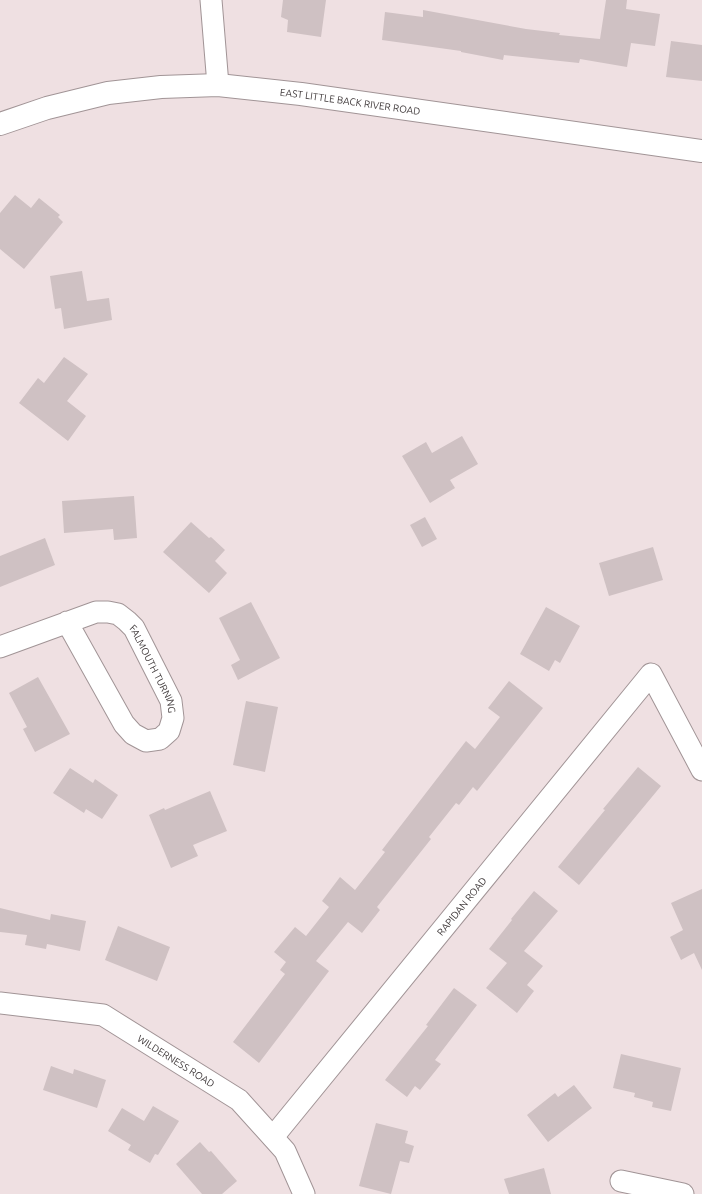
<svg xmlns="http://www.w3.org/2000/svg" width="702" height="1194" font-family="Ubuntu,sans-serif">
<rect width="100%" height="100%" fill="#efe0e2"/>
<g fill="#cfc1c3">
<path d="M 283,0 L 326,0 L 321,37 L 287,32 L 288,20 L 281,17 Z"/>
<path d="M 606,0 L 627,0 L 626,9 L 660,14 L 655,46 L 631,43 L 627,67 L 580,59 L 579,63 L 504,55 L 503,60 L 461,52 L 461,51 L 382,40 L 385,12 L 423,17 L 423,10 L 526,29 L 560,33 L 559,35 L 600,39 Z"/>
<path d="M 671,41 L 702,45 L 702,81 L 666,77 Z"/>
<path d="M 15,195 L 31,208 L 39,198 L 60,215 L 58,217 L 63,222 L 24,269 L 0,249 L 0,213 Z"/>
<path d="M 82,271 L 87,301 L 109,298 L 112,320 L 64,329 L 61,308 L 55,309 L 50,276 Z"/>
<path d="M 64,357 L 88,374 L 67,401 L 86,416 L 68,441 L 19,403 L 38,378 L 44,383 Z"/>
<path d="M 462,436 L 478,464 L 450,480 L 455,488 L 430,503 L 402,456 L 426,442 L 432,453 Z"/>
<path d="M 134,496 L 137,538 L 114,540 L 113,529 L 64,533 L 62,501 Z"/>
<path d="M 425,517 L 437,539 L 422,547 L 410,525 Z"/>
<path d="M 191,522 L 209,538 L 211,537 L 225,550 L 215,561 L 227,573 L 209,593 L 163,552 Z"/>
<path d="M 45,538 L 55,565 L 0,587 L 0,556 Z"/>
<path d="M 653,547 L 663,580 L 609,596 L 599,563 Z"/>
<path d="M 251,602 L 280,658 L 238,680 L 231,665 L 240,660 L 219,618 Z"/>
<path d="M 546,607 L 580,626 L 560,663 L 555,660 L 549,671 L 520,654 Z"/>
<path d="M 38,677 L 70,734 L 35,752 L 23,729 L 27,727 L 9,693 Z"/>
<path d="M 509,681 L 543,708 L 477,791 L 473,787 L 459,805 L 456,803 L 429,837 L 431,839 L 377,907 L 380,910 L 362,933 L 348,922 L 316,961 L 329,971 L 259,1063 L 233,1042 L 285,974 L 280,970 L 286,962 L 274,952 L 295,927 L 306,936 L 329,907 L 322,901 L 340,877 L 355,890 L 385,852 L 382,850 L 466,741 L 475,749 L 500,717 L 488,708 Z"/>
<path d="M 246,701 L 278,707 L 265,772 L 233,765 Z"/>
<path d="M 638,767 L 661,786 L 579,885 L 558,867 L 605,810 L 603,809 Z"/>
<path d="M 70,768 L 93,783 L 95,779 L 118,795 L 102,819 L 86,809 L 84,813 L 53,793 Z"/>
<path d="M 210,791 L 227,831 L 193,845 L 198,856 L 171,868 L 149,815 L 164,808 L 165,810 Z"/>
<path d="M 702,889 L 702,970 L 694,953 L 681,960 L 670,937 L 683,930 L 671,903 Z"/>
<path d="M 534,891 L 558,911 L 524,951 L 543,966 L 527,985 L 534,991 L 517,1013 L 486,988 L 507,963 L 489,949 L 512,920 L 511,919 Z"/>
<path d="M 0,908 L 50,920 L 51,914 L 86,921 L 80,951 L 47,944 L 46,949 L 25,945 L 27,935 L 0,932 Z"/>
<path d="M 118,926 L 170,947 L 157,981 L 105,960 Z"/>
<path d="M 454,988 L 477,1005 L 435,1060 L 441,1064 L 420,1090 L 415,1086 L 407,1097 L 385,1080 L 428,1026 L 426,1025 Z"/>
<path d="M 621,1054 L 681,1068 L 671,1111 L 652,1107 L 653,1102 L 634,1097 L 635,1093 L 613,1088 Z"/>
<path d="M 51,1066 L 73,1074 L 74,1069 L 106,1080 L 97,1108 L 43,1090 Z"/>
<path d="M 574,1085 L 592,1108 L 548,1142 L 527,1115 L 555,1093 L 558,1097 Z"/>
<path d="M 153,1106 L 179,1121 L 158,1155 L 155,1154 L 150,1163 L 128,1150 L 131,1145 L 108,1131 L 122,1108 L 144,1121 Z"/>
<path d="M 376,1123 L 408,1131 L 405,1143 L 414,1146 L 409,1163 L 400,1161 L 391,1194 L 359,1186 Z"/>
<path d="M 200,1142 L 209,1152 L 211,1151 L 237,1181 L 222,1194 L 202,1194 L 176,1164 Z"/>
<path d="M 544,1168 L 551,1194 L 509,1194 L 504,1179 Z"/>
</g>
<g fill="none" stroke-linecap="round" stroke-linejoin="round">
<g stroke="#a19496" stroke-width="23">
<g id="minor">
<path d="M 211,0 L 218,85"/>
<path id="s1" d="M 0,647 L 96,612 L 108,612 L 118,614 L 127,621 L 134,628 L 171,701 L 173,718 L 169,731 L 160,739 L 146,741 L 133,734 L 124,724 L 67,622"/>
<path id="s2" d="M 0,1003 L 103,1015 L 239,1100 L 285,1151 L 304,1194"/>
<path id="s3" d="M 273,1137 L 651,674 L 702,770"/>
<path d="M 621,1181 L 683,1194"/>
</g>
</g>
<g stroke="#a19496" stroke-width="24">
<g id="tertiary">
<path id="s4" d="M 0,124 L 47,108 L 108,93 L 161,87 L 218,85 L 301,94 L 702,151"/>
</g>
</g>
<use href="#minor" stroke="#fff" stroke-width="21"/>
<use href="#tertiary" stroke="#fff" stroke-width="22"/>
</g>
<g text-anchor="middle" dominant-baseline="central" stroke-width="3" stroke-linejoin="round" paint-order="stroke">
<g font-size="10" fill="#413b3c" stroke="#fcedf0">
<text stroke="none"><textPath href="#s4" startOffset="356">EAST LITTLE BACK RIVER ROAD</textPath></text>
<text stroke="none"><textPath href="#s1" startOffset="191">FALMOUTH TURNING</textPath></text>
<text stroke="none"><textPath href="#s3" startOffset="298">RAPIDAN ROAD</textPath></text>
<text stroke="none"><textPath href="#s2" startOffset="190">WILDERNESS ROAD</textPath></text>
</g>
</g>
</svg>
